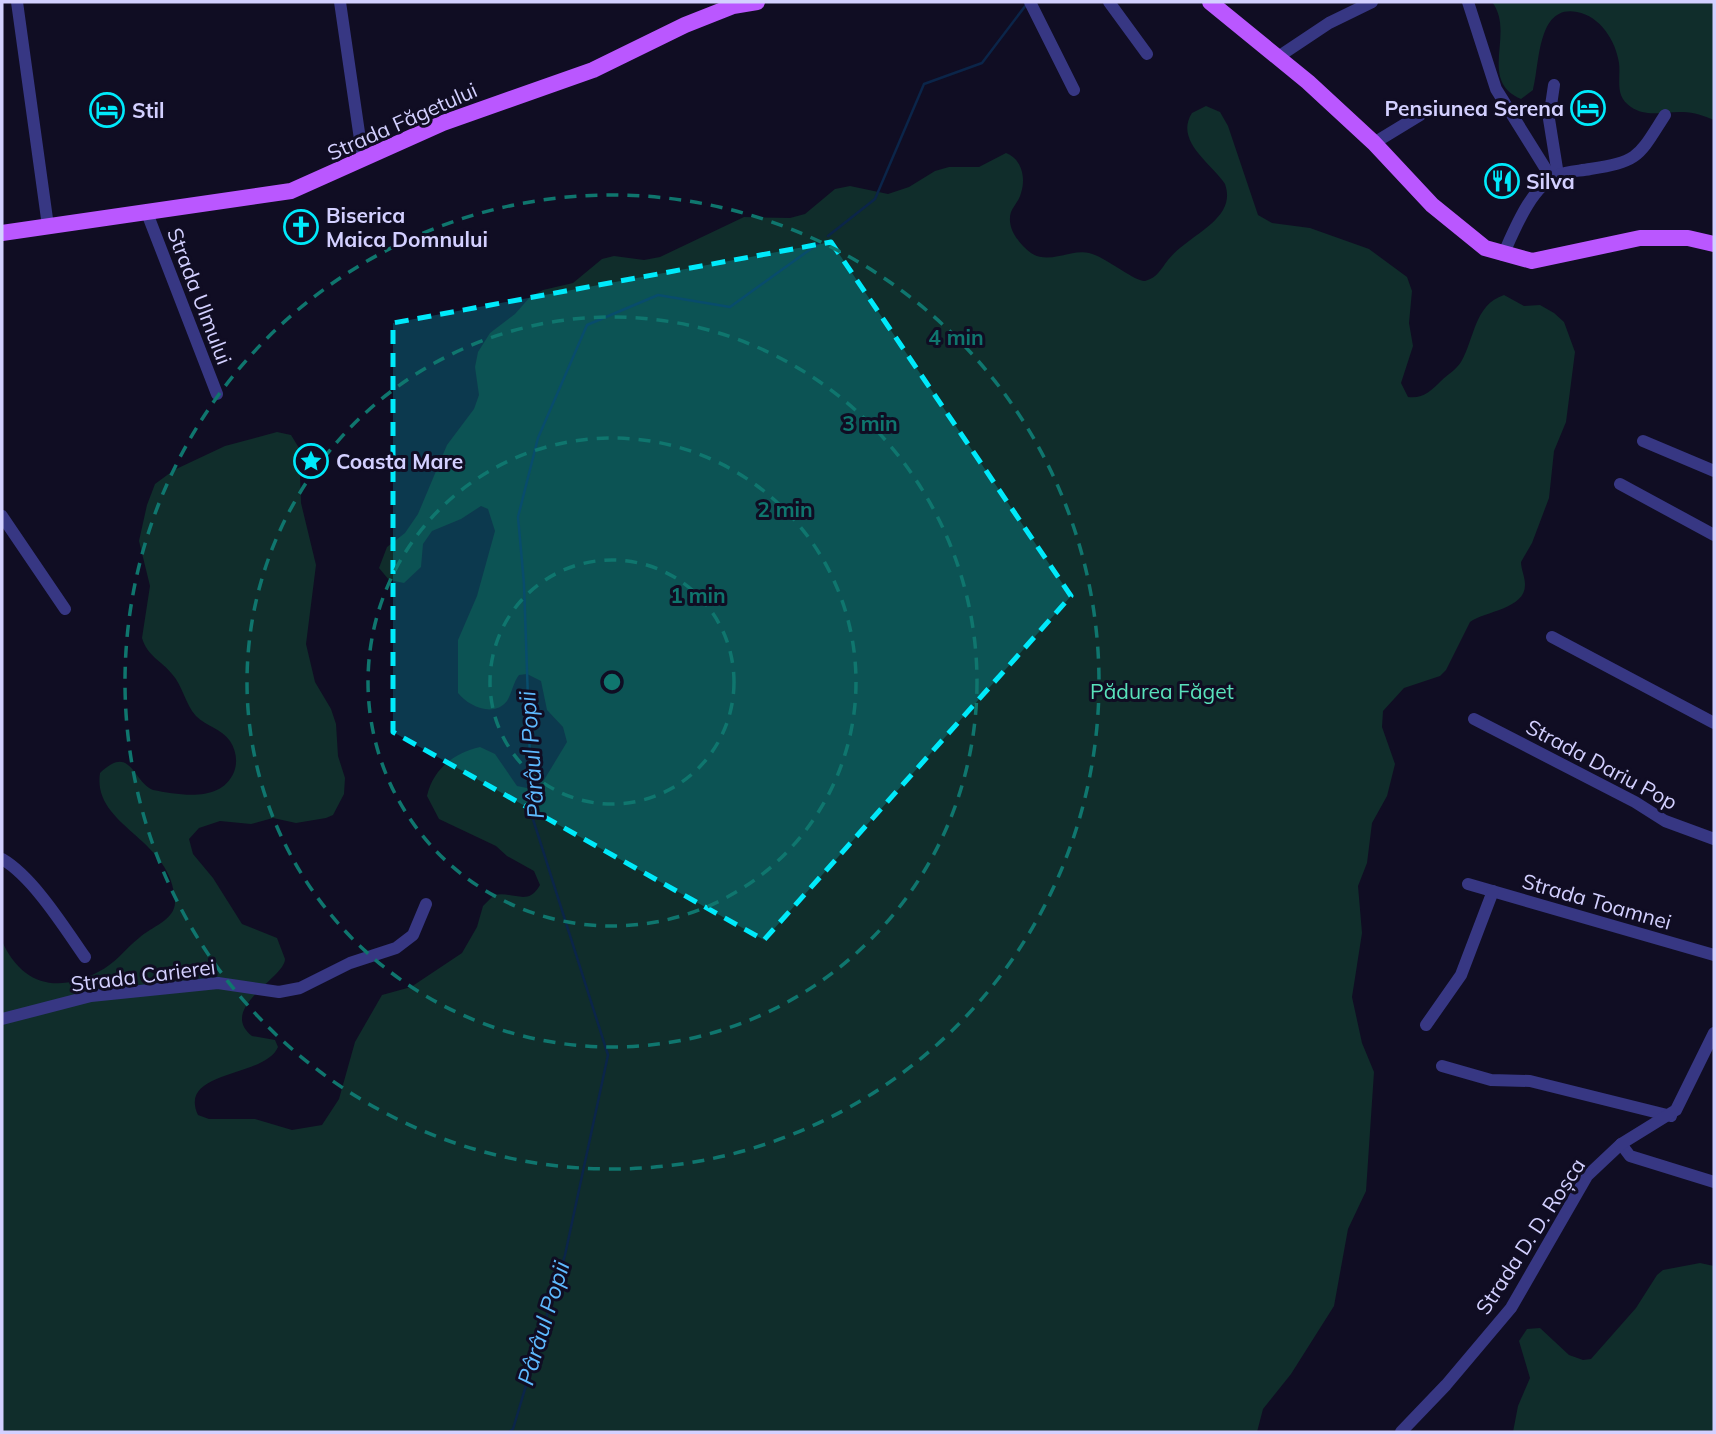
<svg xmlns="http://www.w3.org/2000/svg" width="1716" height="1434" font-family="Mulish,sans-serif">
<rect width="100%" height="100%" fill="#100d23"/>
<g fill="#102d2b">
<path d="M 1492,2 L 1714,2 L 1714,120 C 1704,116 1694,112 1683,112 C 1665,111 1647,118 1631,107 C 1614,96 1621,79 1619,63 C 1616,41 1600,16 1577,12 C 1537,4 1540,64 1533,90 L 1521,99 C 1477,80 1516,33 1492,2 Z"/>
<path d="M 1206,106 L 1220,112 L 1228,126 L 1258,215 L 1272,223 L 1310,228 L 1369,249 L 1407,277 L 1412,291 L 1409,323 L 1413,346 L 1401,383 L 1408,397 C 1423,399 1431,391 1441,381 C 1448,374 1456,370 1461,362 C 1475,338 1474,305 1504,295 L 1524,306 L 1540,305 L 1554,313 L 1564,322 L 1575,352 L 1566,422 L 1554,451 L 1549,498 L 1532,543 L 1521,562 C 1521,569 1525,577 1525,585 C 1525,609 1485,611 1470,622 L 1446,670 L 1440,676 L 1404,688 L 1383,711 L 1382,727 L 1395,764 L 1387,796 L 1372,823 L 1367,863 L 1358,886 L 1362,933 L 1352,997 L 1362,1043 L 1374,1072 L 1366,1191 L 1348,1229 L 1334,1306 L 1291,1374 L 1263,1409 L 1257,1432 L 2,1432 L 2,941 C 21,984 56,994 98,972 C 115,964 125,949 139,938 C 151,927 176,920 175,901 C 172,837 92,827 100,773 C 131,743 133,782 153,790 C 180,795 221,803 234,772 C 238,762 236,750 230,741 C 222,729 206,726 196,716 C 185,704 183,686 172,674 C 161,660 148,657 142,638 L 150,586 L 139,541 L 147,505 L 155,484 L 174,470 L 225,446 L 277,432 L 291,435 L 299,448 L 301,503 L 316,565 L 306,644 L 315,682 L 331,709 L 336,724 L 338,756 L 345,778 L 344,794 L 333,815 L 326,818 L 296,823 L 273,818 L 251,824 L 220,821 L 199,828 L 189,839 L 193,854 L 213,878 L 242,924 L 277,938 L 285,959 C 285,978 217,1008 252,1036 L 275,1040 L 278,1047 C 265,1078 177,1070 198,1115 L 209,1119 L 255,1119 L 292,1130 L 322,1125 L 339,1099 L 355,1042 L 382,995 L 411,987 L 462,953 L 477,927 L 483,906 L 494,895 C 514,891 528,907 540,885 L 534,871 L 507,856 L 496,846 L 439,819 L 427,796 C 433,769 454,753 480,747 L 495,754 L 517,786 L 532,789 L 544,780 L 567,742 L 563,727 L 547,710 L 541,681 L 527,674 L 519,675 C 513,683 512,693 507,701 C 494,718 468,706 458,693 L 458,640 L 477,596 L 495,531 L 488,509 L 481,506 L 461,519 L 432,531 L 423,544 L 421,567 L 404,583 L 389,580 L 379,568 L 387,547 L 405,533 L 418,514 L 447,445 L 474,409 L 479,395 L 475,367 L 478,352 L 490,333 L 515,314 L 530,297 L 543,290 L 573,283 L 602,259 L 614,256 L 644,260 L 660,257 L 744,217 L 790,218 L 805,214 L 835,189 L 850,186 L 888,194 L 909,187 L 935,171 L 949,167 L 979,167 L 1006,153 C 1022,159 1026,178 1021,193 C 1019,201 1014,205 1011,212 C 1006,228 1019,244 1031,253 C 1049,265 1070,249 1089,253 C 1106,257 1135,282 1145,281 C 1157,278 1161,269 1168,260 C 1183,241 1211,230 1223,210 C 1228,201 1228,193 1225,184 C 1212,164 1174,141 1192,113 Z"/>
<path d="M 1700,1263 L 1714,1266 L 1714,1432 L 1513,1432 L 1518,1406 L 1530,1378 L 1519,1341 L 1527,1329 L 1540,1328 L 1569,1355 L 1583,1360 L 1591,1359 L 1636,1308 L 1657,1275 L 1663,1270 Z"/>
</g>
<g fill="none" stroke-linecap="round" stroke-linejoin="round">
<g stroke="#0b2549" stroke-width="2.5">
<path d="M 828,236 L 875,199 L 924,84 L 982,63 L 1026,5"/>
<path d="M 509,1432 L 513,1429 L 565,1255 L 608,1055 L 532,816 L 524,584 L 518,517 L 538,438 L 587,325 L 658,295 L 730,307 L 819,243"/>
</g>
<g stroke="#373783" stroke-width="12">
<path d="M 17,2 L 48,226"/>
<path d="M 340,2 L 363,160"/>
<path d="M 1030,2 L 1074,90"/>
<path d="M 1109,2 L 1147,54"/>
<path d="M 1468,2 L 1496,89 L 1552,179"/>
<path d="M 1278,57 L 1329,23 L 1372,2"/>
<path d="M 1554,85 L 1549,119 L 1558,175"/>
<path d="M 1374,143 L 1420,115"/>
<path d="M 147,213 L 217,394"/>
<path d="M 1503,255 C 1514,231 1531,186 1558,175 C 1567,171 1580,171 1590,169 C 1640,161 1638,157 1665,115"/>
<path d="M 1643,441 L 1714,471"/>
<path d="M 1620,484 L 1714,535"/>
<path d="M 2,516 L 65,609"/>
<path d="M 1552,637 L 1714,723"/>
<path d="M 1474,719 L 1635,802 L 1665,821 L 1714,839"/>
<path d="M 2,859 C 33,877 64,927 85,957"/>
<path d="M 1468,884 L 1714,955"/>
<path d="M 2,1019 L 91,996 L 218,983 L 279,992 L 300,988 L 350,963 L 396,948 L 413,935 L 426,904"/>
<path d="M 1426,1025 L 1461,975 L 1493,891"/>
<path d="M 1442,1066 L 1491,1080 L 1530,1081 L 1671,1116"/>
<path d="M 1621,1144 L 1630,1156 L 1714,1182"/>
<path d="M 1401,1432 L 1446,1385 L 1511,1308 L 1587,1176 L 1621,1144 L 1676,1110 L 1714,1033"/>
</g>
<g stroke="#ba57ff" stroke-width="16">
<path d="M 1210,2 L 1308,82 L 1374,143 L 1432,205 L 1485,248 L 1532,261 L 1640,238 L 1688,238 L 1714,244"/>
<path d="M 2,233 L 291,191 L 443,123 L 593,70 L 685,25 L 733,6 L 757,2"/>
</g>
</g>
<path fill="#00eafb" fill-opacity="0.2" stroke="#00eafb" stroke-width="5" stroke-dasharray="14 9" stroke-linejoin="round" d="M 831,242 L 1071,596 L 764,940 L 393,732 L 393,323 Z"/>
<g fill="none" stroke="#0f766e" stroke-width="3.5" stroke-dasharray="12 9">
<circle cx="612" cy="682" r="122"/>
<circle cx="612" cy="682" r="244"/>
<circle cx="612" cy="682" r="365"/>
<circle cx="612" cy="682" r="487"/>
</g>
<defs>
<g id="hotel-ring" transform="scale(1.75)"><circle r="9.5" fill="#100d23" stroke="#00eafb" stroke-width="1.5"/><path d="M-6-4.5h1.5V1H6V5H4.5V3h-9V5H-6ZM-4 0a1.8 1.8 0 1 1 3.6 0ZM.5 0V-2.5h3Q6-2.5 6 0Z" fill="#00eafb"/></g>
<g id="restaurant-ring" transform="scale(1.75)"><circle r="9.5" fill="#100d23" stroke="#00eafb" stroke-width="1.5"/><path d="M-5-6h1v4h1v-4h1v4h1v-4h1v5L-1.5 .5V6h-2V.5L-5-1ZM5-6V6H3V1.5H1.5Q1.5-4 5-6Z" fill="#00eafb"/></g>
<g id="church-ring" transform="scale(1.75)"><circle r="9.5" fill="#100d23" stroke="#00eafb" stroke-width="1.5"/><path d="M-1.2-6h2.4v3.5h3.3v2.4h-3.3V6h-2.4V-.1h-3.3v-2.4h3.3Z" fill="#00eafb"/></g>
<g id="sight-ring" transform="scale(1.75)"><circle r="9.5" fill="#100d23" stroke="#00eafb" stroke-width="1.5"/><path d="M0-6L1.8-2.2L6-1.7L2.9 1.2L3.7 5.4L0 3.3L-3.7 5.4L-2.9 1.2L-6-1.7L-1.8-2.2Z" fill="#00eafb"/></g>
</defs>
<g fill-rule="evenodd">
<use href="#hotel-ring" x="1588" y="108"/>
<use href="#hotel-ring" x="107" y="110"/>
<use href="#restaurant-ring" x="1502" y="181"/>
<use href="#church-ring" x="301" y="227"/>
<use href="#sight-ring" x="311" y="461"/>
</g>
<g text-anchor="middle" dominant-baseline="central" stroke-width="6" stroke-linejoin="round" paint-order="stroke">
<g font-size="21" font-weight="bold" fill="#d3d0ff" stroke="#100d23" text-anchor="start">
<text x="1564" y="108" text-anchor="end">Pensiunea Serena</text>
<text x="132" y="110">Stil</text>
<text x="1526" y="181">Silva</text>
<text x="326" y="215">Biserica<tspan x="326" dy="24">Maica Domnului</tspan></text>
<text x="336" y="461">Coasta Mare</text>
</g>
<g font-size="21" fill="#d3d0ff" stroke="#100d23">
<text transform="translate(402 121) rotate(-24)">Strada Făgetului</text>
<text transform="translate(200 296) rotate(69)">Strada Ulmului</text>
<text transform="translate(1602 764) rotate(28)">Strada Dariu Pop</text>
<text transform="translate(1597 901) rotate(16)">Strada Toamnei</text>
<text transform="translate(143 975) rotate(-7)">Strada Carierei</text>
<text transform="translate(1530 1236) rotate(-57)">Strada D. D. Roșca</text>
</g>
<g font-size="21" fill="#59e2bb" stroke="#100d23">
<text x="1162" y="691">Pădurea Făget</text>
</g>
<g font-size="23" font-style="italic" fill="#5ebaff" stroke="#100d23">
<text transform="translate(531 755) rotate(-94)">Pârâul Popii</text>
<text transform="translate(543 1323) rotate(-73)">Pârâul Popii</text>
</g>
</g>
<circle cx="612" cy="682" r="10" fill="#0f766e" stroke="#100d23" stroke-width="3.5"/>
<g font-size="21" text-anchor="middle" font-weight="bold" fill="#0f766e" stroke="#100d23" stroke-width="6" stroke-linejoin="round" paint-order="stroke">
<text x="956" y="345">4 min</text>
<text x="870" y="431">3 min</text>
<text x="785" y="517">2 min</text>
<text x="698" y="603">1 min</text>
</g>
<rect width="1716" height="1434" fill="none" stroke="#d3d0ff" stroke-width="7"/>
</svg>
